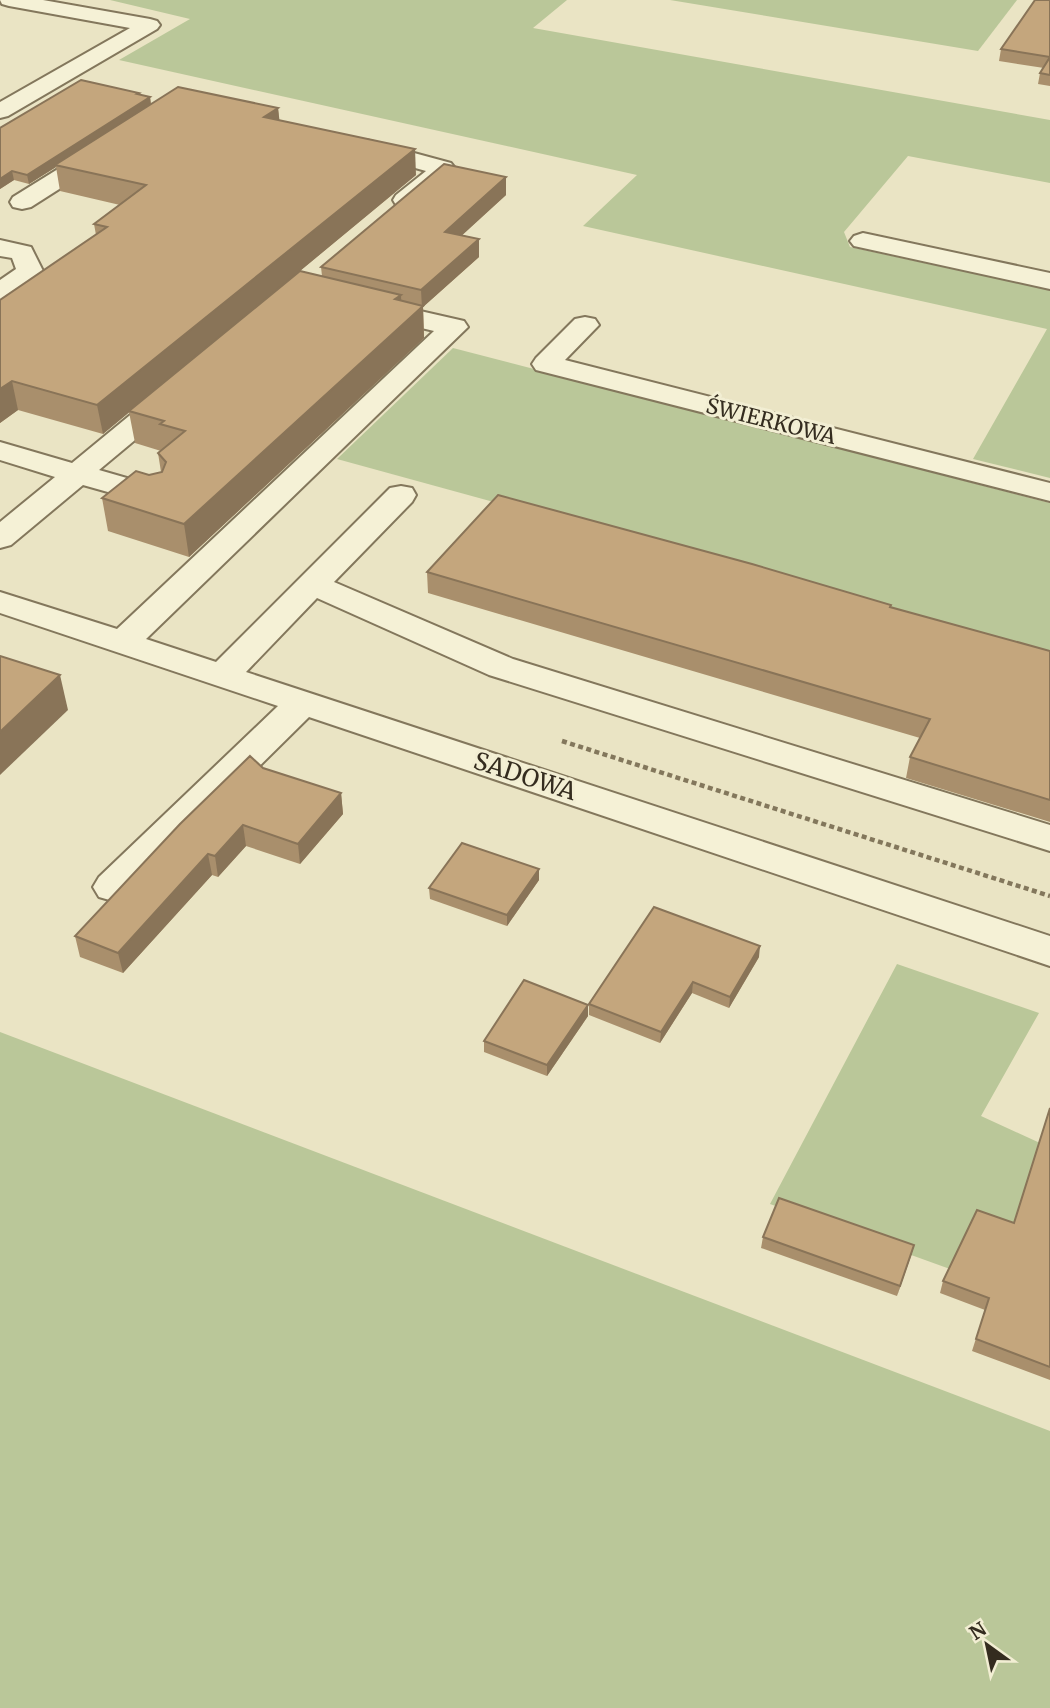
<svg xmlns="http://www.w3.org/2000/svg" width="1050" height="1708" font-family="Merriweather,serif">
<rect width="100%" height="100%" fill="#eae4c4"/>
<g fill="#bac799">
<path d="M 110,0 L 567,0 L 533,28 L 1050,120 L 1050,183 L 908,156 L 844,232 L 850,247 L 1050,290 L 1050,478 L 973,459 L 1047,329 L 583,226 L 637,175 L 119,60 L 190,19 Z"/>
<path d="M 670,0 L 1017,0 L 978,51 Z"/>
<path d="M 453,348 L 1050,503 L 1050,655 L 337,459 Z"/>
<path d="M 897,964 L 1039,1013 L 981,1116 L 1040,1143 L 997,1286 L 770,1204 Z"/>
<path d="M 0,1032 L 1050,1431 L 1050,1708 L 0,1708 Z"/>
</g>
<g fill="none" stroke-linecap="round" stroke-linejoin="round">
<g stroke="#83775c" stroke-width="4">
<g id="minor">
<path d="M 0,0 L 43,0 L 150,19 L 157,21 L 160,25 L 157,29 L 8,116 L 0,118 L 0,102 L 130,28 L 9,6 L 2,4 Z"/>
<path d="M 366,140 L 451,163 L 455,168 L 414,205 L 405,207 L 396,205 L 393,200 L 396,195 L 426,171 L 358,152 L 354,147 L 358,142 Z"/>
<path d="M 103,144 L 111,146 L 115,151 L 111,156 L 31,207 L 22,209 L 13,207 L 10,202 L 13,197 L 95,146 Z"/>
<path d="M 863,233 L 1050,273 L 1050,289 L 854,246 L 850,241 L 854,236 Z"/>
<path d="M 0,240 L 31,247 L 43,271 L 9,298 L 0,300 L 0,280 L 16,269 L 12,258 L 0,256 Z"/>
<path d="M 372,300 L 464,321 L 468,327 L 146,639 L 216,662 L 390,488 L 401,486 L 412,488 L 416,495 L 412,502 L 334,582 L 513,659 L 1050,825 L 1050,851 L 489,675 L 317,598 L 246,672 L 1050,936 L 1050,966 L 309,717 L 127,897 L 113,901 L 99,897 L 93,887 L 99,877 L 278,706 L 0,613 L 0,592 L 117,629 L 434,331 L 363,314 L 359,308 L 363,302 Z"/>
<path d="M 585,317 L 595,319 L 599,325 L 565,360 L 1050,483 L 1050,501 L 536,370 L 532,364 L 536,358 L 575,319 Z"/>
<path d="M 173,385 L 183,388 L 187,394 L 183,400 L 99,470 L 165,489 L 169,496 L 165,503 L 154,505 L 83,485 L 11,545 L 0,548 L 0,522 L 55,477 L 0,460 L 0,442 L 72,463 L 163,388 Z"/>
</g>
</g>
<path stroke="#83775c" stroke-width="4.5" stroke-dasharray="5 3.5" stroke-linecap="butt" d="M 562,741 L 1050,896"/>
<use href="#minor" fill="#f5f1d6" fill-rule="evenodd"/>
</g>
<g fill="#a98f6c">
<path d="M 1050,0 L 1050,86 L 1038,84 L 1040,73 L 1044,68 L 999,61 L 1001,49 Z"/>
<path d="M 139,93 L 140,95 L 150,97 L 151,104 L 278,108 L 279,121 L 416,175 L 266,299 L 322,276 L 321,267 L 506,177 L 506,195 L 462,235 L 479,239 L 479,257 L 423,307 L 424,338 L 189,557 L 108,531 L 102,498 L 149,475 L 161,472 L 158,453 L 161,451 L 135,443 L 129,412 L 103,434 L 18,410 L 0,423 L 0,300 L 96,235 L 94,224 L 120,205 L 60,191 L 56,167 L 29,184 L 14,180 L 0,189 L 0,128 Z"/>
<path d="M 427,572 L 891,607 L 1050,651 L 1050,822 L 906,778 L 910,757 L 920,738 L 428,593 Z"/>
<path d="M 263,768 L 341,793 L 343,814 L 300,864 L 246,846 L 218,877 L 212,875 L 123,973 L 80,957 L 75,936 Z"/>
<path d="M 539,880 L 507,926 L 430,899 L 429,888 Z"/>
<path d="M 759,957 L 729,1008 L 692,993 L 660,1043 L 589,1015 L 589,1004 Z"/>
<path d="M 588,1005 L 588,1016 L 547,1076 L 484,1052 L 484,1041 Z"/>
<path d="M 1050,1108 L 1050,1380 L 972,1351 L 985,1310 L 940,1293 L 943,1281 L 1014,1223 Z"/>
<path d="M 763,1237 L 914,1245 L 897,1296 L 761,1248 Z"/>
</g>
<g fill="#897458">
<path d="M 150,97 L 151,106 L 55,165 L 56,167 L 29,184 L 27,175 Z"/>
<path d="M 278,108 L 281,133 L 264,117 Z"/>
<path d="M 415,149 L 416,175 L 103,434 L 97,405 Z"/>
<path d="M 12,171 L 14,180 L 0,189 L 0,179 Z"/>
<path d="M 506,177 L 506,195 L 446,250 L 445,232 Z"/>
<path d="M 479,239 L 479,257 L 423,307 L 424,338 L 189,557 L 184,524 L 395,299 L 401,295 L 402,325 L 422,308 L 421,290 Z"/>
<path d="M 12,381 L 18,410 L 0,423 L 0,389 Z"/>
<path d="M 60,675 L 68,710 L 0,775 L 0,732 Z"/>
<path d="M 341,793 L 343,814 L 300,864 L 298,844 Z"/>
<path d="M 243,825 L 246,846 L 218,877 L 215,856 Z"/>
<path d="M 208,854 L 212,875 L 123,973 L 118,953 Z"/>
<path d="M 539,869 L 539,880 L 507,926 L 507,915 Z"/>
<path d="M 760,946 L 759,957 L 729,1008 L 730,997 Z"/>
<path d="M 693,982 L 692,993 L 660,1043 L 661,1032 Z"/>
<path d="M 588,1005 L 588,1016 L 547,1076 L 547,1065 Z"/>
<path d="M 914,1245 L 911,1256 L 897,1296 L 900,1286 Z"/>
</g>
<g fill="#c4a67d" stroke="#897458" stroke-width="2">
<path d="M 1035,0 L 1050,0 L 1050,57 L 1001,49 Z"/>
<path d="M 1050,57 L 1050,75 L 1040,73 Z"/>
<path d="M 81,80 L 139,93 L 137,94 L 150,97 L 27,175 L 12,171 L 0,179 L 0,128 Z"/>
<path d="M 178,87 L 278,108 L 264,117 L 415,149 L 97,405 L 12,381 L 0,389 L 0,300 L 107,227 L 94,224 L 146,185 L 55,165 Z"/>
<path d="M 444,164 L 506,177 L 445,232 L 479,239 L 421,290 L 321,267 Z"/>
<path d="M 300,271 L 401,295 L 395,299 L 423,306 L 184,524 L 102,498 L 136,471 L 149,475 L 162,472 L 166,462 L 158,453 L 185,431 L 160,424 L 164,421 L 129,411 Z"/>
<path d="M 498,495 L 752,564 L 891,605 L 890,607 L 1050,651 L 1050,800 L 910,757 L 930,719 L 427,572 Z"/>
<path d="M 0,656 L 60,675 L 0,732 Z"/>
<path d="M 250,756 L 263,768 L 341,793 L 298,844 L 243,825 L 215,856 L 208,854 L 118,953 L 75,936 L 180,824 Z"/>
<path d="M 462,843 L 539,869 L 507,915 L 429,888 Z"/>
<path d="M 654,907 L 760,946 L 730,997 L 693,982 L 661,1032 L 589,1004 Z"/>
<path d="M 524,980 L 588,1005 L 547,1065 L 484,1041 Z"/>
<path d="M 1050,1108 L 1050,1367 L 976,1339 L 989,1298 L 943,1281 L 977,1210 L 1014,1223 Z"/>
<path d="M 779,1198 L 914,1245 L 900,1286 L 763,1237 Z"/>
</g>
<g text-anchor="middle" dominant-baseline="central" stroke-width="6" stroke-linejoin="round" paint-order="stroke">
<g font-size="21" fill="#342c1f" stroke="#f2eed3">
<text transform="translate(771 421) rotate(14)">ŚWIERKOWA</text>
</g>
<g font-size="24" fill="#342c1f" stroke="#f2eed3">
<text transform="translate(525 776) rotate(18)">SADOWA</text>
</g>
</g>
<g transform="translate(987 1645) rotate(327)" stroke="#f2eed3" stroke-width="5" paint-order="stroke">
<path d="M0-5L12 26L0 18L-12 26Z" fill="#342c1f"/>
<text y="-10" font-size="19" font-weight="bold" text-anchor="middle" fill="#342c1f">N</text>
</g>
</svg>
